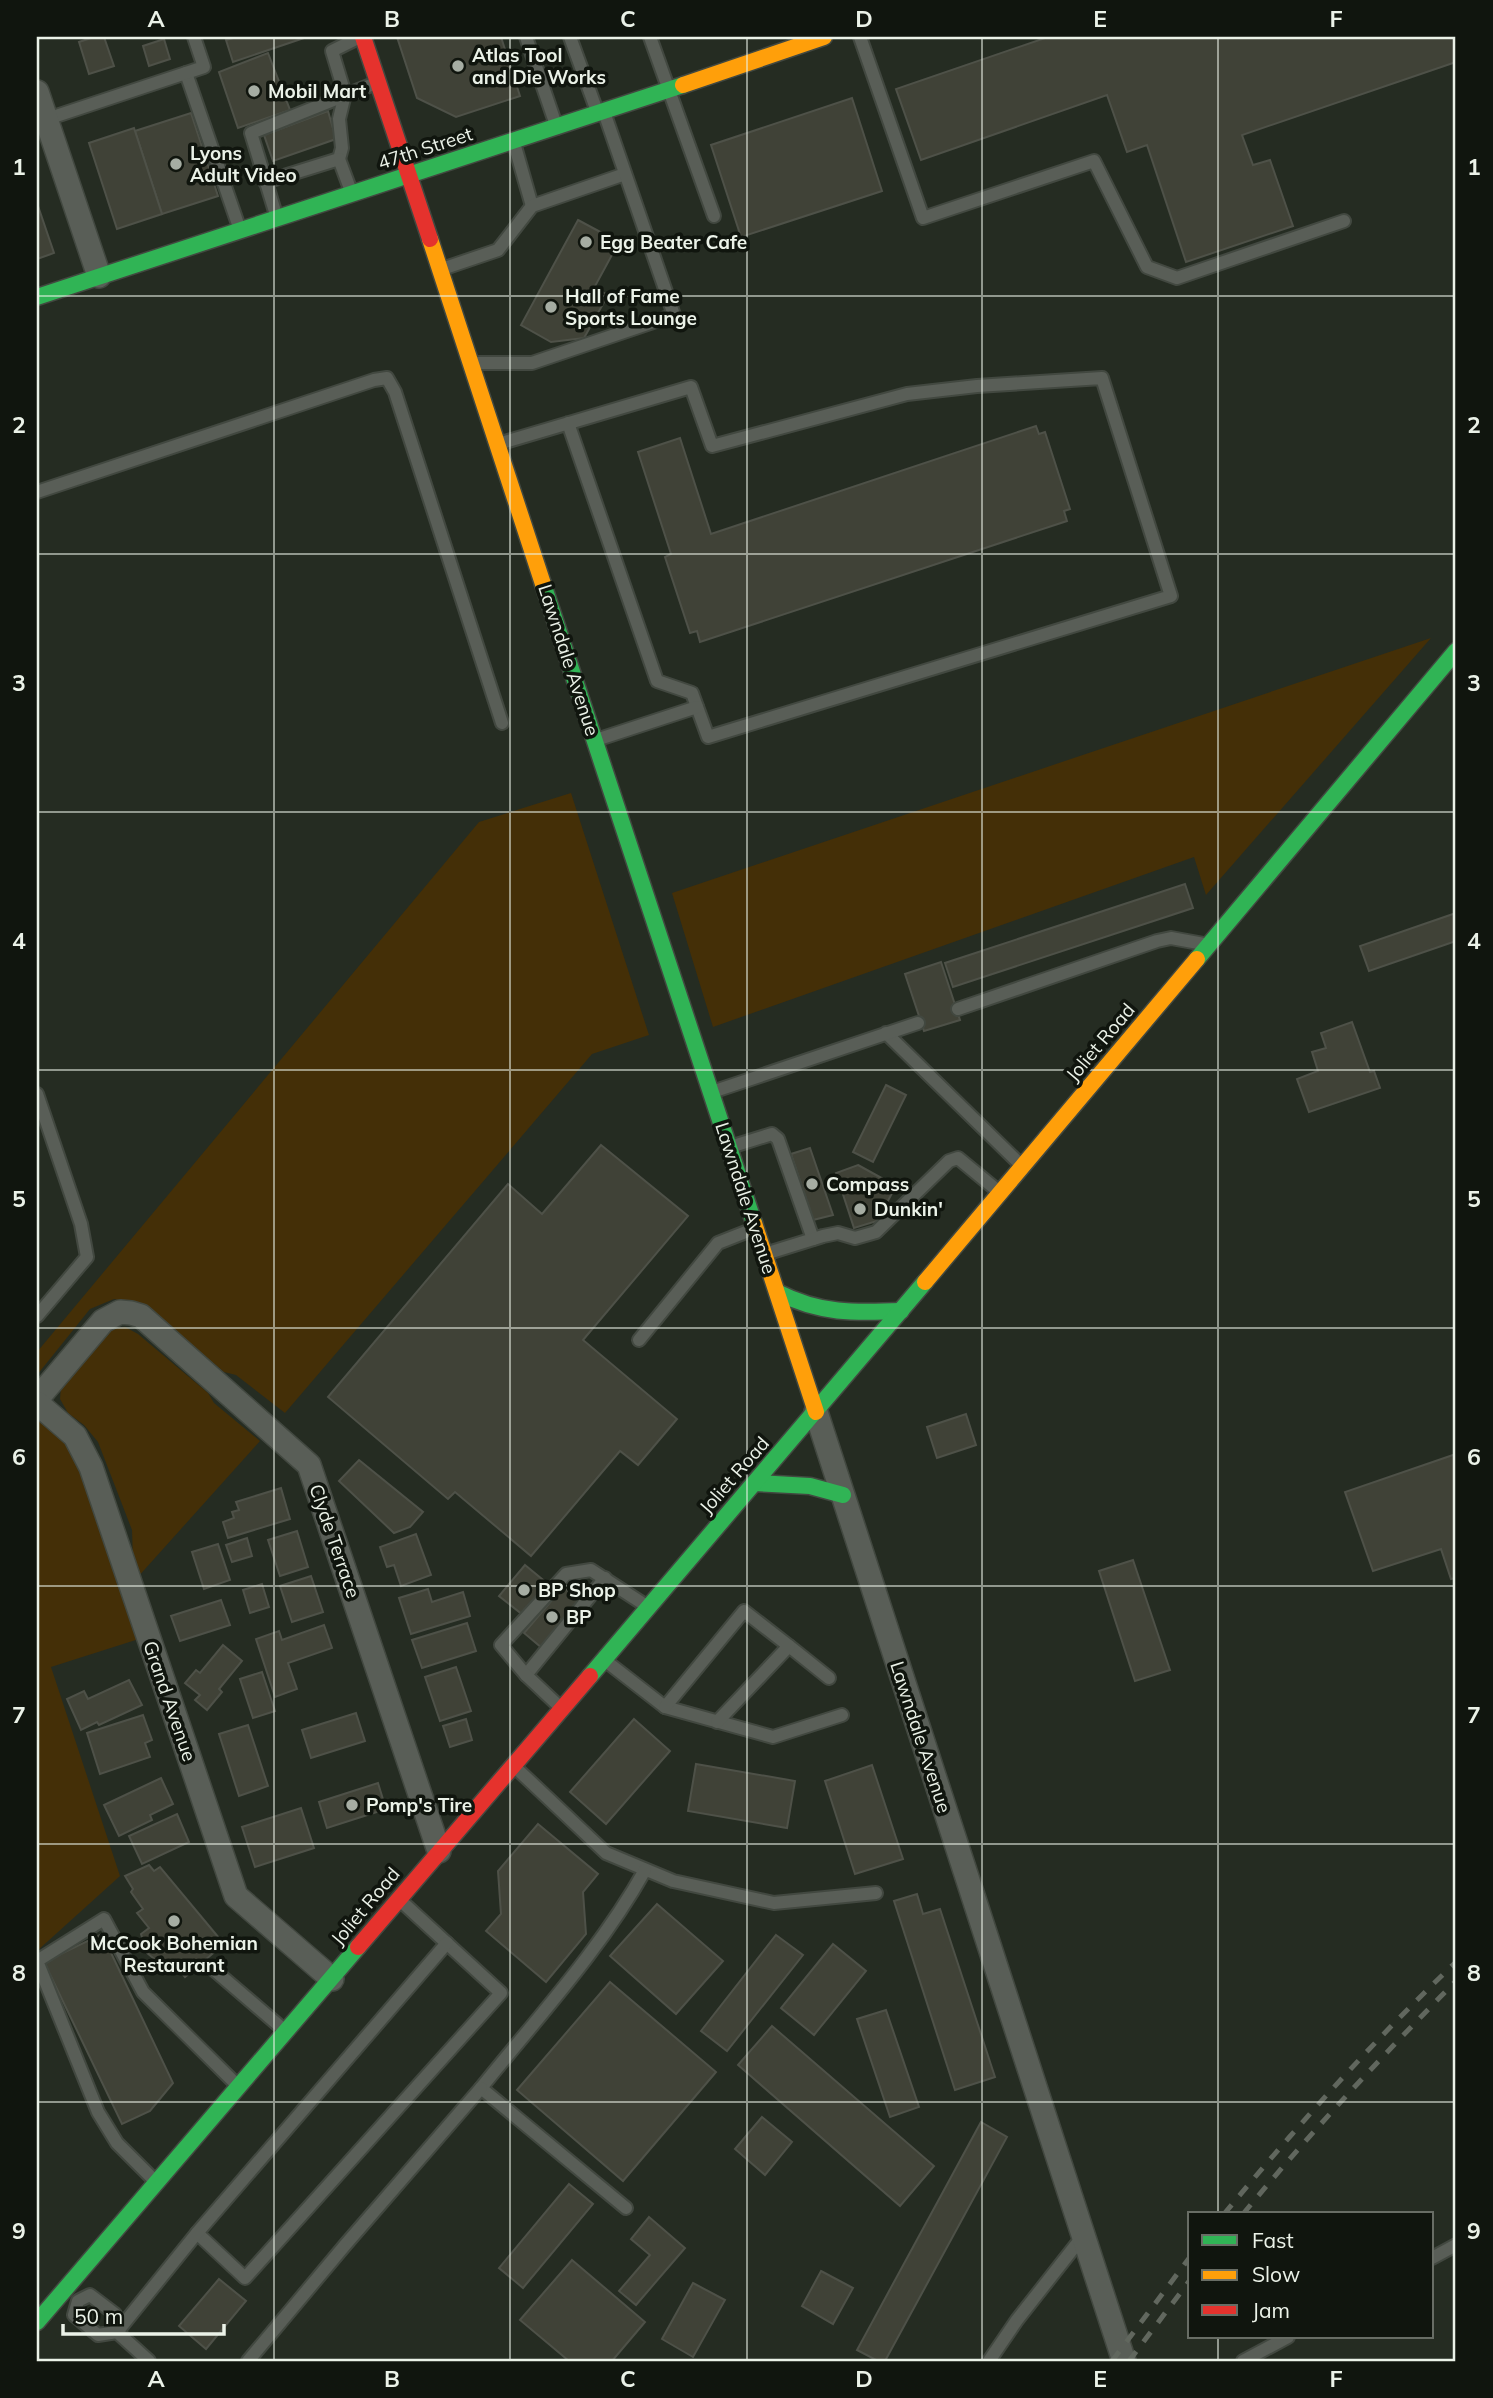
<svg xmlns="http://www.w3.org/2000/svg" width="1493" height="2398" font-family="Mulish,sans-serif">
<rect width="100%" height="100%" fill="#252c22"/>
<g fill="#442f07">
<path d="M 1431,638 L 1206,895 L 1194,857 L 713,1027 L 672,893 Z"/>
<path d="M 571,793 L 649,1035 L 592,1054 L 285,1413 L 236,1375 L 224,1372 L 144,1305 L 114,1299 L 90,1309 L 37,1375 L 37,1352 L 479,822 Z"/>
<path d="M 125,1327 L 138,1334 L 208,1393 L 214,1403 L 260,1441 L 137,1578 L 133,1559 L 132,1530 L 98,1442 L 84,1425 L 68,1413 L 60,1399 L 61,1387 L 111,1330 Z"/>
<path d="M 37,1411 L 70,1436 L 142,1638 L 51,1667 L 120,1876 L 37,1951 Z"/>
</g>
<g fill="#404237" stroke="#4e5148" stroke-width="2">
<path d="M 94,37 L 104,37 L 114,66 L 89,74 L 79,42 Z"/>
<path d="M 237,37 L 307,37 L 233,62 L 226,40 Z"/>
<path d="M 397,37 L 501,37 L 520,96 L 456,117 L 417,98 Z"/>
<path d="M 1048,37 L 1456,37 L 1456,62 L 1242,135 L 1253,165 L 1270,160 L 1293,226 L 1186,262 L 1147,145 L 1127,152 L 1107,95 L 921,160 L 896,89 Z"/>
<path d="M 164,39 L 170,59 L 149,66 L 143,46 Z"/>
<path d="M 268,53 L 290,110 L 238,128 L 219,72 Z"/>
<path d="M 852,98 L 882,191 L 741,237 L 711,145 Z"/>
<path d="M 328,111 L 336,139 L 273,161 L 264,135 Z"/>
<path d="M 191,113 L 218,196 L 162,214 L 135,131 Z"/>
<path d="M 134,128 L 162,214 L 117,229 L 89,143 Z"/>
<path d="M 37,203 L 54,253 L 37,259 Z"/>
<path d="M 578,220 L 619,242 L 594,288 L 608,295 L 584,338 L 551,342 L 521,325 Z"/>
<path d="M 1036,426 L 1039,434 L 1045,432 L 1070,509 L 1064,511 L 1067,521 L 700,642 L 697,631 L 690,633 L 665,557 L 671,554 L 638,452 L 680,438 L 711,534 Z"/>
<path d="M 1185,884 L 1193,908 L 953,987 L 945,963 Z"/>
<path d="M 1456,913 L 1456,941 L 1369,971 L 1360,946 Z"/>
<path d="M 941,962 L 960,1020 L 924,1031 L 905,974 Z"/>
<path d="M 1352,1022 L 1370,1072 L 1374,1071 L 1380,1088 L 1309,1112 L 1297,1079 L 1318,1071 L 1312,1052 L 1326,1048 L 1321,1033 Z"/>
<path d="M 886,1085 L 906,1095 L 873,1162 L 853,1152 Z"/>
<path d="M 601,1145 L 688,1216 L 583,1340 L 677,1419 L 638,1465 L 620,1451 L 531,1556 L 455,1492 L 448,1499 L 328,1397 L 508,1184 L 542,1214 Z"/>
<path d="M 810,1148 L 833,1215 L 813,1220 L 791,1154 Z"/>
<path d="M 858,1165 L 896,1186 L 877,1221 L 854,1228 L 836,1173 Z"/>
<path d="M 966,1414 L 976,1445 L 937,1458 L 927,1427 Z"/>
<path d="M 1456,1454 L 1456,1578 L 1451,1579 L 1441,1549 L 1373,1571 L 1345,1492 Z"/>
<path d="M 359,1460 L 423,1512 L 410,1527 L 394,1533 L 339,1481 Z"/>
<path d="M 281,1488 L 290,1519 L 228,1538 L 223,1522 L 234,1518 L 232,1512 L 239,1510 L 236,1502 Z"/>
<path d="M 297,1531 L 308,1567 L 280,1576 L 268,1540 Z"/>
<path d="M 416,1534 L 431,1575 L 401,1586 L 394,1565 L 387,1567 L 380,1547 Z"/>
<path d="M 247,1538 L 252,1556 L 232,1562 L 226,1545 Z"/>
<path d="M 218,1544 L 230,1580 L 204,1589 L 192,1552 Z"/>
<path d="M 1133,1560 L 1170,1670 L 1135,1681 L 1099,1571 Z"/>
<path d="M 525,1565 L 548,1584 L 523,1615 L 499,1596 Z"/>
<path d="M 311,1576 L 323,1612 L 292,1622 L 280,1586 Z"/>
<path d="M 262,1584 L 269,1607 L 250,1613 L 243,1590 Z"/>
<path d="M 563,1587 L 581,1602 L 542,1648 L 524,1633 Z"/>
<path d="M 428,1589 L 432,1602 L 463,1592 L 470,1616 L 411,1634 L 399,1598 Z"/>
<path d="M 221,1600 L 230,1625 L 180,1641 L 171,1616 Z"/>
<path d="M 467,1623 L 476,1651 L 422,1668 L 412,1640 Z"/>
<path d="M 324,1625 L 332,1648 L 288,1663 L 297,1689 L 275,1697 L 256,1639 L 279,1631 L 282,1640 Z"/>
<path d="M 223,1645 L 242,1661 L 219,1689 L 222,1692 L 207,1710 L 195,1700 L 200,1695 L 185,1683 L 196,1670 L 200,1673 Z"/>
<path d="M 456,1667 L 471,1711 L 440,1721 L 425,1677 Z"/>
<path d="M 262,1672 L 275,1711 L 253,1718 L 240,1679 Z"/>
<path d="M 129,1680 L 142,1705 L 99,1725 L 97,1722 L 81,1730 L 67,1699 L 84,1691 L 88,1699 Z"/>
<path d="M 356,1713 L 365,1741 L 311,1758 L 302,1730 Z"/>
<path d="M 143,1715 L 152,1740 L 145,1743 L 150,1757 L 100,1774 L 87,1733 Z"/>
<path d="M 466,1719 L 472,1740 L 450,1747 L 443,1726 Z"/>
<path d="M 634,1719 L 670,1751 L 606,1824 L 570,1792 Z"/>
<path d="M 248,1725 L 268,1786 L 239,1796 L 219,1734 Z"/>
<path d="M 696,1764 L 795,1781 L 787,1828 L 688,1811 Z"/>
<path d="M 872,1765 L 903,1859 L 855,1874 L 825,1781 Z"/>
<path d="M 161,1778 L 173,1804 L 150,1815 L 152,1820 L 119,1836 L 104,1805 Z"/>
<path d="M 378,1783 L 386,1809 L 327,1828 L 319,1802 Z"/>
<path d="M 301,1808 L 314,1848 L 255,1867 L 242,1827 Z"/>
<path d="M 177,1814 L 189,1842 L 142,1864 L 129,1836 Z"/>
<path d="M 538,1824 L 598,1874 L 583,1892 L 586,1934 L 546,1982 L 486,1931 L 501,1914 L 498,1871 Z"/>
<path d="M 149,1865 L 154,1871 L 160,1867 L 224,1944 L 185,1977 L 172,1961 L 164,1967 L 147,1953 L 141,1934 L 149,1928 L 137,1913 L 143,1909 L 131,1892 L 133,1889 L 125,1876 Z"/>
<path d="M 917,1894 L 923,1914 L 940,1909 L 995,2077 L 955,2090 L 894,1901 Z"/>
<path d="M 657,1904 L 723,1961 L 676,2014 L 610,1956 Z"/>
<path d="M 102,1934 L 173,2083 L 150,2111 L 122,2124 L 44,1962 Z"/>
<path d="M 776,1935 L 803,1955 L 727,2051 L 701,2031 Z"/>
<path d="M 833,1944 L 866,1971 L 814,2035 L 781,2008 Z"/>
<path d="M 610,1982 L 716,2072 L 623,2181 L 517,2090 Z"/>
<path d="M 886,2010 L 919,2107 L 890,2117 L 857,2019 Z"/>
<path d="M 772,2026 L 934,2166 L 900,2206 L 738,2065 Z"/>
<path d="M 762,2117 L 792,2142 L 765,2175 L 735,2149 Z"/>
<path d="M 981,2122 L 1007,2137 L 885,2361 L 878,2361 L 857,2350 Z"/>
<path d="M 569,2184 L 593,2204 L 523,2288 L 499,2268 Z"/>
<path d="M 649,2217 L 685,2248 L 636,2305 L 619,2291 L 650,2255 L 631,2239 Z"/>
<path d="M 572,2260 L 645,2322 L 612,2361 L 569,2361 L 520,2320 Z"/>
<path d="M 821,2271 L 853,2288 L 833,2324 L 802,2306 Z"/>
<path d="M 219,2279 L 246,2301 L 206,2349 L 179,2326 Z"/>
<path d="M 693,2283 L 725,2300 L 693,2357 L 662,2339 Z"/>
</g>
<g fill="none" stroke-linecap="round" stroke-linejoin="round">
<g stroke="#424840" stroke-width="16">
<g id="lane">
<path d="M 526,37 L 557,128"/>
<path d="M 570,37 L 598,114"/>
<path d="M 650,37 L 714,216"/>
<path d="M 860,37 L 923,218 L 1094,161 L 1147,267 L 1177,278 L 1344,221"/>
<path d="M 186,73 L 240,230"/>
<path d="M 44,120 L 204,67 L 194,37"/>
<path d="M 514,143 L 532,206"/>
<path d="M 339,159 L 342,148 L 339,119 L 345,94 L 332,51 L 360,37"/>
<path d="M 265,182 L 339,159 L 352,194"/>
<path d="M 277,218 L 251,133 L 376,83"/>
<path d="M 442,269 L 498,250 L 532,206 L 625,174"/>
<path d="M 474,363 L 532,363 L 674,315 L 604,112"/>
<path d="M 498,444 L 691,387 L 712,446 L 907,394 L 977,386 L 1102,378 L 1171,596 L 708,737 L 692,693 L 657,681 L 568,423"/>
<path d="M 37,492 L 374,380 L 387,378 L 395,392 L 502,723"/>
<path d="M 596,740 L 697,707"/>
<path d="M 958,1009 L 1157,941 L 1171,938 L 1204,944"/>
<path d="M 886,1033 L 1021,1165"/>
<path d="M 712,1092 L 918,1023"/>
<path d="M 37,1094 L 81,1224 L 87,1257 L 37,1316"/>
<path d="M 730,1147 L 772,1134 L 778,1139 L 813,1239"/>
<path d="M 765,1254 L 823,1236 L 838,1233 L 855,1238 L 876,1232 L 949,1161 L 958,1158 L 998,1191"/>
<path d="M 639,1340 L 718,1243 L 756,1228"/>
<path d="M 789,1646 L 829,1678"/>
<path d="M 607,1662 L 665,1707 L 773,1737 L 842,1715"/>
<path d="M 526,1675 L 605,1578"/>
<path d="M 665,1707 L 744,1611 L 789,1646 L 717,1722"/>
<path d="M 561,1708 L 526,1675 L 501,1645 L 566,1574 L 591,1570 L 645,1605"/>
<path d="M 516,1768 L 606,1853 L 673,1881 L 774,1903 L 876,1893"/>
<path d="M 213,1969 L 283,2029"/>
<path d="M 155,2181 L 117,2143 L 98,2112 L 37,1961 L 104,1919 L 143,1992 L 236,2084"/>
<path d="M 626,2208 L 481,2088 C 538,2017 601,1949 645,1870"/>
<path d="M 197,2233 L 245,2278 L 501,1993 L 401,1901"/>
<path d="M 1432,2258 L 1456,2245"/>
<path d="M 149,2361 L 117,2332 L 115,2314 L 90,2295 L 78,2301 L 74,2315 L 98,2335 L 117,2332 L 197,2233 L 447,1943"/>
<path d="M 248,2361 L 346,2244 L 481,2088"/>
<path d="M 989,2361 L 1017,2320 L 1083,2236"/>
<path d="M 1243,2361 L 1288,2337"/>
</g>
</g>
<g stroke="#424840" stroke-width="26">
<g id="street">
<path d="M 37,92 L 99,276"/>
<path d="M 37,1399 L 103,1321 L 120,1312 L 131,1313 L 141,1316 L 309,1465 L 439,1851"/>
<path d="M 37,1403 L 75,1436 L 91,1467 L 236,1896 L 332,1979"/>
<path d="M 816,1412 L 1124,2361"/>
</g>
</g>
<g stroke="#424840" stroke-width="19">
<g id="fast">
<path d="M 37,297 L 683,85"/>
<path d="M 543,584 L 754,1223"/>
<path d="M 1197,959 L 1456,651"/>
<path d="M 777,1292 C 820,1314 854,1313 901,1311"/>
<path d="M 755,1483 L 810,1486 L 843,1495"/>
<path d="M 590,1676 L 925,1282"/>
<path d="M 37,2322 L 358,1947"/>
</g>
</g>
<g stroke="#424840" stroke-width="19">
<g id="slow">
<path d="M 683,85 L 824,37"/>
<path d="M 430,239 L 543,584"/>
<path d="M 754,1223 L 816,1412"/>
<path d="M 925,1282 L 1197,959"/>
</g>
</g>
<g stroke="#424840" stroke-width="19">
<g id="jam">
<path d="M 363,37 L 430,239"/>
<path d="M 358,1947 L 590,1676"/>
</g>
</g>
<use href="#lane" stroke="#595e57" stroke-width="12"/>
<use href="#street" stroke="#595e57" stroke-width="23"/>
<use href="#fast" stroke="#30b455" stroke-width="16"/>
<use href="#slow" stroke="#ff9f0a" stroke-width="16"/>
<use href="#jam" stroke="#e5322d" stroke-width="16"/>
<g stroke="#61675e" stroke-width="5" stroke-dasharray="12 12" stroke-linecap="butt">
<path d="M 1224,2214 C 1297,2126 1374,2040 1456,1962"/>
<path d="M 1243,2214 C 1310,2133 1382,2056 1456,1981"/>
<path d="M 1112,2361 L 1190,2257"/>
<path d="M 1129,2361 L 1190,2280"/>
</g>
</g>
<path fill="none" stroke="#ebf2e8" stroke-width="2" stroke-opacity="0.55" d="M 274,37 L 274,2361M 510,37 L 510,2361M 747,37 L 747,2361M 982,37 L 982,2361M 1218,37 L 1218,2214M 37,296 L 1456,296M 37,554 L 1456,554M 37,812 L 1456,812M 37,1070 L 1456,1070M 37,1328 L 1456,1328M 37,1586 L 1456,1586M 37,1844 L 1456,1844M 37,2102 L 1456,2102M 1218,2337 L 1218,2361"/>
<g fill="#a6ada3" stroke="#10150e" stroke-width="2.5">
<circle cx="458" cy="66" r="7"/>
<circle cx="254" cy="91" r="7"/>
<circle cx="176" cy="164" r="7"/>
<circle cx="586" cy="242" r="7"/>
<circle cx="551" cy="307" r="7"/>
<circle cx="812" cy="1184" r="7"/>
<circle cx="860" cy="1209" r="7"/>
<circle cx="524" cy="1590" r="7"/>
<circle cx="552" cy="1617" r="7"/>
<circle cx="352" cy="1805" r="7"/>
<circle cx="174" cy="1921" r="7"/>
</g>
<g text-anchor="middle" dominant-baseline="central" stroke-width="7" stroke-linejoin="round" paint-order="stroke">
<g font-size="19" font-weight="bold" fill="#ebf2e8" stroke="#10150e" text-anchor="start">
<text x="472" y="55">Atlas Tool<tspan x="472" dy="22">and Die Works</tspan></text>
<text x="268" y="91">Mobil Mart</text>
<text x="190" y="153">Lyons<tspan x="190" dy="22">Adult Video</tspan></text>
<text x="600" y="242">Egg Beater Cafe</text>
<text x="565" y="296">Hall of Fame<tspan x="565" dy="22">Sports Lounge</tspan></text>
<text x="826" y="1184">Compass</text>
<text x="874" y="1209">Dunkin'</text>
<text x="538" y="1590">BP Shop</text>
<text x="566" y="1617">BP</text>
<text x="366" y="1805">Pomp's Tire</text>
<text x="174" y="1943" text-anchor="middle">McCook Bohemian<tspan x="174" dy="22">Restaurant</tspan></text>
</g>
<g font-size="19" fill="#ebf2e8" stroke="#10150e">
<text transform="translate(425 148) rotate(-18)">47th Street</text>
<text transform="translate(569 660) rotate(72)">Lawndale Avenue</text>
<text transform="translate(1100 1042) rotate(-50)">Joliet Road</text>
<text transform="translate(746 1198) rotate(72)">Lawndale Avenue</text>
<text transform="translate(734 1475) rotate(-49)">Joliet Road</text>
<text transform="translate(335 1541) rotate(71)">Clyde Terrace</text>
<text transform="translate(170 1701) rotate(71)">Grand Avenue</text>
<text transform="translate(921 1737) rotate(72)">Lawndale Avenue</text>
<text transform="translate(365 1906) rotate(-50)">Joliet Road</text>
</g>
</g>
<rect width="1493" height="2398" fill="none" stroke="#10150e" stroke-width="77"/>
<rect x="1188" y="2212" width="245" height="126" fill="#10150e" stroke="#686d65" stroke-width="2"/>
<rect x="1202" y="2235" width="35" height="10" fill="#30b455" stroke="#686d65" stroke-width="2"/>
<text x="1252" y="2248" font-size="21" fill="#ebf2e8">Fast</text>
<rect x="1202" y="2270" width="35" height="10" fill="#ff9f0a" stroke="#686d65" stroke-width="2"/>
<text x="1252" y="2282" font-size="21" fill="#ebf2e8">Slow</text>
<rect x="1202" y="2305" width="35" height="10" fill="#e5322d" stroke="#686d65" stroke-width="2"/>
<text x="1252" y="2318" font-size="21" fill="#ebf2e8">Jam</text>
<path d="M63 2324v10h161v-10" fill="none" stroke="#ebf2e8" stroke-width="3.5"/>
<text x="74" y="2324" font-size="21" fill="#ebf2e8" stroke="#10150e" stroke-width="5" paint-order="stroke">50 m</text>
<rect x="38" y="38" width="1416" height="2322" fill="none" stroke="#ebf2e8" stroke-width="2.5"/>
<g font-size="23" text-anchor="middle" font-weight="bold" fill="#ebf2e8">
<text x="156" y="27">A</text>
<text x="392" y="27">B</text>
<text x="628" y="27">C</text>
<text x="864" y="27">D</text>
<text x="1100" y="27">E</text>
<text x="1336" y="27">F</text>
<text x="19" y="175">1</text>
<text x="1474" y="175">1</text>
<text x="19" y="433">2</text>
<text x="1474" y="433">2</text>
<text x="19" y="691">3</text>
<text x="1474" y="691">3</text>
<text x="19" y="949">4</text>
<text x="1474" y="949">4</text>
<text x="19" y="1207">5</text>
<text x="1474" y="1207">5</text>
<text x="19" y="1465">6</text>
<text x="1474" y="1465">6</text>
<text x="19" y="1723">7</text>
<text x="1474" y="1723">7</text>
<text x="19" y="1981">8</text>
<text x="1474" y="1981">8</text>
<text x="19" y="2239">9</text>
<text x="1474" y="2239">9</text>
<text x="156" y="2387">A</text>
<text x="392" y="2387">B</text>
<text x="628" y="2387">C</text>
<text x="864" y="2387">D</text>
<text x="1100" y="2387">E</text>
<text x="1336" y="2387">F</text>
</g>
</svg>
